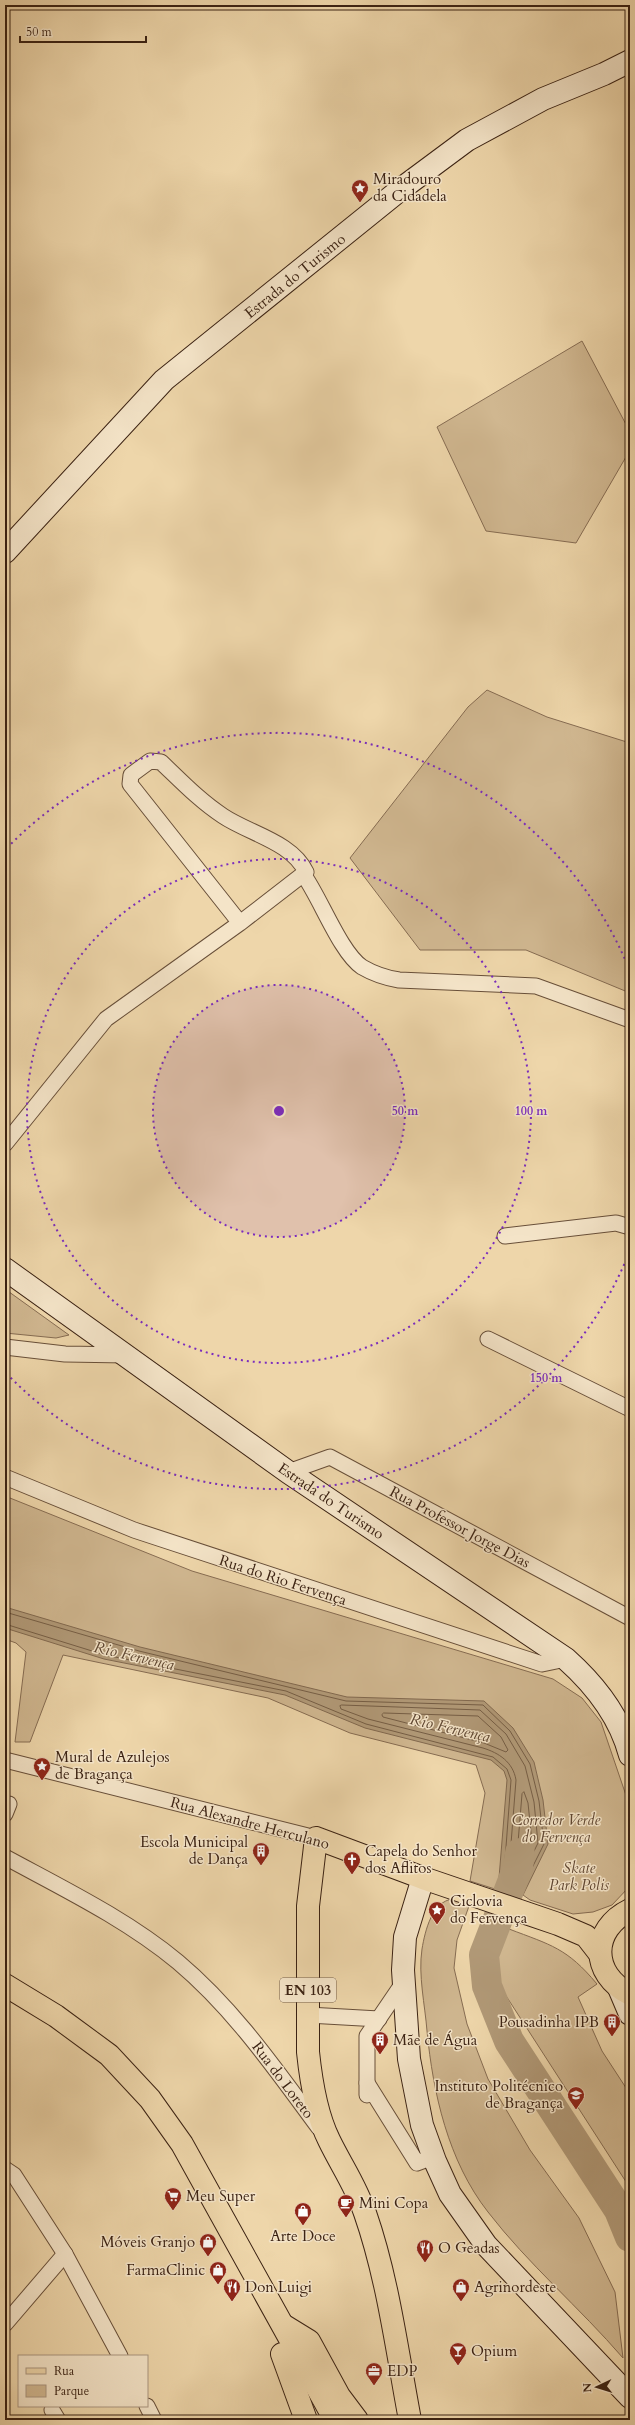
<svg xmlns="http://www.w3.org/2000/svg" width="635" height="2425" font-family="Cardo,serif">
<rect width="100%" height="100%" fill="#eed6aa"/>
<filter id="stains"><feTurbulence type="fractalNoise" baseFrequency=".005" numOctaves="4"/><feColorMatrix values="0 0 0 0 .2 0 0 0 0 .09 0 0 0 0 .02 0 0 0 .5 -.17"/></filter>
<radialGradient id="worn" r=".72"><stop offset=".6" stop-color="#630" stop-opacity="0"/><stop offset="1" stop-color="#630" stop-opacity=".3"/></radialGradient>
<g fill="#d0b790" stroke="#866c52">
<path d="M 582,341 L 630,432 L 630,450 L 576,543 L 486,531 L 437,427 Z"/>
<path d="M 487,690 L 547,717 L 630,743 L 630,993 L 526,950 L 420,950 L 350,858 L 468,707 Z"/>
<path d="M 5,1289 L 69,1335 L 56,1338 L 5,1333 Z"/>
<path d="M 5,1496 L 192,1571 L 553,1679 L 582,1698 L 601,1722 L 630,1807 L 629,1887 L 612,1905 L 593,1912 L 573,1914 L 530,1900 L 523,1895 L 498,1890 L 470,1881 L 485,1793 L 476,1765 L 350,1733 L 268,1698 L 63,1655 L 30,1742 L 15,1742 L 26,1652 L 16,1643 L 5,1639 Z"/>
<path d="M 453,1899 L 469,1906 L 457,1940 L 454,1968 L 467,2024 L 488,2079 L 530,2150 L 579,2218 L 615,2292 L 623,2358 C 580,2308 528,2264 488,2212 C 448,2161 433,2093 427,2031 C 425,2005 418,1975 422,1949 C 425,1931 432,1901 453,1899 Z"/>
<path d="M 509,1929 C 551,1945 567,1948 597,1984 L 578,1997 L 602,2051 L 630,2094 L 630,2188 L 499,1985 L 497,1957 Z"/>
</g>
<path fill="#b19977" stroke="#82694f" d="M 5,1607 L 140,1647 L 347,1697 L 484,1701 L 513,1728 L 534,1762 L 543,1800 L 548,1844 L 523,1895 L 498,1890 L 507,1780 L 504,1771 L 491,1760 L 365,1728 L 285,1695 L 104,1659 L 5,1628 Z"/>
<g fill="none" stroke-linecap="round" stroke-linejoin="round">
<g stroke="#765e45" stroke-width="1">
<path d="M 5,1612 L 139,1651 L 346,1701 L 483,1705 L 510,1731 L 530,1764 L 539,1801 L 544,1844 L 521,1890 L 503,1887 L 511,1780 L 507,1769 L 493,1757 L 366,1724 L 286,1691 L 105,1655 L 5,1624"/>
<path d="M 342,1705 L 480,1710 L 506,1734 L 525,1766 L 534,1802 L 538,1843 L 518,1884 L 508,1882 L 516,1780 C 513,1762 499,1753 483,1748 L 368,1719 L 341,1709 L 340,1706 Z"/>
<path d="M 384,1713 L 478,1716 L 501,1737 L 508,1750 L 506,1752 L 484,1743 L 383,1717 L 382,1715 Z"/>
<path d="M 524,1792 L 528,1803 L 532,1842 L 517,1870 L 516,1867 L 522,1794 Z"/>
</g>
<path stroke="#b19977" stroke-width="30" d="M 520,1853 L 518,1867 L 484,1955 L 487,1986 L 509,2041 L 619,2210 L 630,2237"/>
<g stroke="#684f39" stroke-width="17">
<g id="street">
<path d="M 303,874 C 320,897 340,952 362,967 C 374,974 386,978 399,980 L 536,986 L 630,1020"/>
<path d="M 5,1144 L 106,1019 L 240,923 L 306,872 C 292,842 250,834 223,816 C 200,801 181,781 161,762 L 150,761 L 131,775 L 130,784 L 240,923"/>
<path d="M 505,1236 L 616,1223 L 630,1227"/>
<path d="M 488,1339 L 630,1409"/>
<path d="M 5,1347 L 65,1354 L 126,1355"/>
<path d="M 288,1472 L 330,1457 L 630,1618"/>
<path d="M 5,1477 L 134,1530 L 542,1664 L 566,1659"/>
<path d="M 5,1760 L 316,1838"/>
<path d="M 5,1814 L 9,1804"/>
<path d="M 5,1857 C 64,1889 126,1919 178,1962 C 234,2009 276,2070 319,2128"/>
<path d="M 308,2015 L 379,2019"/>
<path d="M 367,2083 L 417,2163 L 433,2157"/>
<path d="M 367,2095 L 367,2036 L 403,1983"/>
<path d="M 5,2169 L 14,2175 L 65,2254 L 120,2356"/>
<path d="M 5,2324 L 65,2254"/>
<path d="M 147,2406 L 154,2420"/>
<path d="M 52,2410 L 58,2420"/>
</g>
</g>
<g stroke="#3b2213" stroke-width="24">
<g id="secondary">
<path d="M 5,552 L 164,380 L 401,189 L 467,140 L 543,99 L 604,74 L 630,61"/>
<path d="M 5,1269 L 288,1472 L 566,1659 C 594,1684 620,1717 630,1755"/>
<path d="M 423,1878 L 405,1937 L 403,1970 L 409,2059 L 422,2125 L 435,2161 L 450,2194 L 486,2245 L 630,2397"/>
<path d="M 619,1988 L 630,2014"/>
</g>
</g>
<g stroke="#3b2213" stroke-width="24">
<g id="primary">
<path d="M 630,1910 C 591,1929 590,1974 630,1994"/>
<path d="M 5,1985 L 56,2016 L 109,2055 L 150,2099 L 182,2144 L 335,2420"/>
<path d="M 283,2325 L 309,2341 L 339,2396 L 357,2420"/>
<path d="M 282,2354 L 306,2420"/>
<path d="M 410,2420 C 397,2351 388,2279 365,2213 C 356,2186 341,2165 329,2140 C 316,2114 311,2081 308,2052 L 308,1906 L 316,1838 L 423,1878 L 558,1924 L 586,1936 L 600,1954"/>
</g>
</g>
<use href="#street" stroke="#f4e4c8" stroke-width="15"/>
<use href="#secondary" stroke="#f4e4c8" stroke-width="22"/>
<use href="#primary" stroke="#eed6aa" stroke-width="22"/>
</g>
<circle cx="279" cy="1111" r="126" fill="#7b2cbf" fill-opacity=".12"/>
<g fill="none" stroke="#7b2cbf" stroke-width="2" stroke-dasharray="2 4">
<circle cx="279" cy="1111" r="126"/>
<circle cx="279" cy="1111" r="252"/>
<path d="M629 1253A378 378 0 0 1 7 1374M7 848A378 378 0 0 1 629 969"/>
</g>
<defs>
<g id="sight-pin" transform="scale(0.9)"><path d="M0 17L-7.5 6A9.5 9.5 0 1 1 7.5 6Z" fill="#8f2418" stroke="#f4e4c8"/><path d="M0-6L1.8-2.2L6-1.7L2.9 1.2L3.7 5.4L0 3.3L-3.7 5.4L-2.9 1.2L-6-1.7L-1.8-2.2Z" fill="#fff"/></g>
<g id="building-pin" transform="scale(0.9)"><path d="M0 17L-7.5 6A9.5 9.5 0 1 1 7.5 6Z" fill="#8f2418" stroke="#f4e4c8"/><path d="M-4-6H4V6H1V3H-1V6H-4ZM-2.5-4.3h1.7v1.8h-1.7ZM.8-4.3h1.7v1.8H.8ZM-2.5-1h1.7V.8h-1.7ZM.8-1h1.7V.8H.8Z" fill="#fff"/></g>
<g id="church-pin" transform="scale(0.9)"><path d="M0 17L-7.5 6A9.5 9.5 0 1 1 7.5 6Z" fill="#8f2418" stroke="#f4e4c8"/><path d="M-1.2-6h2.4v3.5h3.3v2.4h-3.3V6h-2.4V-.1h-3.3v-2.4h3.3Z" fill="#fff"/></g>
<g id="university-pin" transform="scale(0.9)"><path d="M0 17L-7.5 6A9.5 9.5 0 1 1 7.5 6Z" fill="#8f2418" stroke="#f4e4c8"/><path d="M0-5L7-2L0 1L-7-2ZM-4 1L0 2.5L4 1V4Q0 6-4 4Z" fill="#fff"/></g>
<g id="supermarket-pin" transform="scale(0.9)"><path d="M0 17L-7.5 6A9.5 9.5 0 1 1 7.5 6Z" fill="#8f2418" stroke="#f4e4c8"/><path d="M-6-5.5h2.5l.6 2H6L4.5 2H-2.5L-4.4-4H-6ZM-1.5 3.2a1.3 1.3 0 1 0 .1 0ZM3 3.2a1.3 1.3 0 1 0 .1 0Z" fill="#fff"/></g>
<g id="cafe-pin" transform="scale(0.9)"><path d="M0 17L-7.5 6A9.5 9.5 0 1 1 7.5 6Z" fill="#8f2418" stroke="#f4e4c8"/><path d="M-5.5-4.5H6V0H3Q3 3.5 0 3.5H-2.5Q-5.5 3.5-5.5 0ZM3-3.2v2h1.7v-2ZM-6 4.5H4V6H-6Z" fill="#fff"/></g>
<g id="shop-pin" transform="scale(0.9)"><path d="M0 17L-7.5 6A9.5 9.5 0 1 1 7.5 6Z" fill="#8f2418" stroke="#f4e4c8"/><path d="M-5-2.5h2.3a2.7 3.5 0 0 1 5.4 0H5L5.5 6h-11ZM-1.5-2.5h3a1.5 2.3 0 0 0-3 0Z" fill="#fff"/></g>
<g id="restaurant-pin" transform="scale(0.9)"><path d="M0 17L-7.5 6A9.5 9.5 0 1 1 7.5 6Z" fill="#8f2418" stroke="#f4e4c8"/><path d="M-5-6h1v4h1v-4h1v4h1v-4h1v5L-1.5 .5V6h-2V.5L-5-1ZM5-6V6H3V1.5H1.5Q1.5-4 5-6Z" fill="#fff"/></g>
<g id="bar-pin" transform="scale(0.9)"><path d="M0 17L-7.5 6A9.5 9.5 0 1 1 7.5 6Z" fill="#8f2418" stroke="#f4e4c8"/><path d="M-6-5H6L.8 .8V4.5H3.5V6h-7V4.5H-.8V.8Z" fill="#fff"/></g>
<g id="office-pin" transform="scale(0.9)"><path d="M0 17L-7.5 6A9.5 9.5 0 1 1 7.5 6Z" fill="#8f2418" stroke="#f4e4c8"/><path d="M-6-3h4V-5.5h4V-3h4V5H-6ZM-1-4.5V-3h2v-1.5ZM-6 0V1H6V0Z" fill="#fff"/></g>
</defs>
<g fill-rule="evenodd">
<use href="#sight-pin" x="360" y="188"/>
<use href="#sight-pin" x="42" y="1766"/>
<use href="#building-pin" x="261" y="1851"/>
<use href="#church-pin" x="352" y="1860"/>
<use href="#sight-pin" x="437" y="1910"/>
<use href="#building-pin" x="612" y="2022"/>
<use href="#building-pin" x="380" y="2040"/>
<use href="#university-pin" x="576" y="2095"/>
<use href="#supermarket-pin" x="173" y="2196"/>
<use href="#cafe-pin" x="346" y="2203"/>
<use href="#shop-pin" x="303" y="2211"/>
<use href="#shop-pin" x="208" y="2242"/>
<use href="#restaurant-pin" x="425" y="2248"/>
<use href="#shop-pin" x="218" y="2270"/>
<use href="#restaurant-pin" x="232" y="2287"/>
<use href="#shop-pin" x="461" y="2287"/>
<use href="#bar-pin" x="458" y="2351"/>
<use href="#office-pin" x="374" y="2371"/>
</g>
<g text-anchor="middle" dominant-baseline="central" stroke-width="3" stroke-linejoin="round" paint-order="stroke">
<rect fill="#f4e4c8" stroke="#725c49" stroke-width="1" x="280" y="1978" width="56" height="24" rx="3"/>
<g font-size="14" font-weight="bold" fill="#3b2213">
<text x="308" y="1990">EN 103</text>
</g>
<g font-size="15" fill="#3b2213" stroke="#f4e4c8" text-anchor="start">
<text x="373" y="179">Miradouro<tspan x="373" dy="17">da Cidadela</tspan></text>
<text x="55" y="1757">Mural de Azulejos<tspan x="55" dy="17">de Bragança</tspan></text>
<text x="248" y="1842" text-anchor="end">Escola Municipal<tspan x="248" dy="17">de Dança</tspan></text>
<text x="365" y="1851">Capela do Senhor<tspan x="365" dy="17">dos Aflitos</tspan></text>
<text x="450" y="1901">Ciclovia<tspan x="450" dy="17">do Fervença</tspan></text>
<text x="599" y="2022" text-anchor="end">Pousadinha IPB</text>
<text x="393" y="2040">Mãe de Água</text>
<text x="563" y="2086" text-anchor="end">Instituto Politécnico<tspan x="563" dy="17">de Bragança</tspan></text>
<text x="186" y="2196">Meu Super</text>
<text x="359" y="2203">Mini Copa</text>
<text x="303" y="2236" text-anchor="middle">Arte Doce</text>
<text x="195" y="2242" text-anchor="end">Móveis Granjo</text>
<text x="438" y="2248">O Geadas</text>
<text x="205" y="2270" text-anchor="end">FarmaClinic</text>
<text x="245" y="2287">Don Luigi</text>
<text x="474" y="2287">Agrinordeste</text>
<text x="471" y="2351">Opium</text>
<text x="387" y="2371">EDP</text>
</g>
<g font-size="15" fill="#3b2213" stroke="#f4e4c8">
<text transform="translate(295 276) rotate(-39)">Estrada do Turismo</text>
<text transform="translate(331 1501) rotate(34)">Estrada do Turismo</text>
<text transform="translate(460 1527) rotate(28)">Rua Professor Jorge Dias</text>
<text transform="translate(283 1580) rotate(18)">Rua do Rio Fervença</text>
<text transform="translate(250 1823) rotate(15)">Rua Alexandre Herculano</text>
<text transform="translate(283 2080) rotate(53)">Rua do Loreto</text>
</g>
<g font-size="15" font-style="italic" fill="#604732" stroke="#f4e4c8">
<text x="556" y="1820">Corredor Verde<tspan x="556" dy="17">do Fervença</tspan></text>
<text x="579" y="1868">Skate<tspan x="579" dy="17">Park Polis</tspan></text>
</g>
<g font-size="16" font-style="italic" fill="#5e4631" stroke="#f4e4c8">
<text transform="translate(134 1656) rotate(13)">Rio Fervença</text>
<text transform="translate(450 1728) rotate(13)">Rio Fervença</text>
</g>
</g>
<circle cx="279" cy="1111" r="6" fill="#7b2cbf" stroke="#f4e4c8" stroke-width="2"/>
<g font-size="12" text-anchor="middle" font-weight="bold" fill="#7b2cbf" stroke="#f4e4c8" stroke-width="3" stroke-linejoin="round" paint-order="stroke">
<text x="405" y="1115">50 m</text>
<text x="531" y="1115">100 m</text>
<text x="546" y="1382">150 m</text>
</g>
<rect width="635" height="2425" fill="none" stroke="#eed6aa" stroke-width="20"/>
<rect x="6" y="6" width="623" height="2413" fill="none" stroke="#3b2213" stroke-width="2"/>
<rect x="10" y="10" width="615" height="2405" fill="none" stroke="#3b2213"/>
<rect x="18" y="2355" width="130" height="52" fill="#f4e4c8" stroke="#aa9680"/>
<rect x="26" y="2368" width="20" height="6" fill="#eed6aa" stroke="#aa9680"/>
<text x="54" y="2375" font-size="12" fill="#3b2213">Rua</text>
<rect x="26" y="2385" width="20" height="12" fill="#d0b790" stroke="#aa9680"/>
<text x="54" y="2395" font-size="12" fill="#3b2213">Parque</text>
<g transform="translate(597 2387) rotate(266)" stroke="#f4e4c8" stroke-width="3" paint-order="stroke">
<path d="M0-3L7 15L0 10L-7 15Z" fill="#3b2213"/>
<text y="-6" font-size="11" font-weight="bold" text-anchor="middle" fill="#3b2213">N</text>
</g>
<path d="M20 36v6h126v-6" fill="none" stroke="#3b2213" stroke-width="2"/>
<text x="26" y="36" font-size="12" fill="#3b2213" stroke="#f4e4c8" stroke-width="3" paint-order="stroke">50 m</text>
<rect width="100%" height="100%" filter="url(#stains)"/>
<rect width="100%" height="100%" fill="url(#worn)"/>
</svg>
